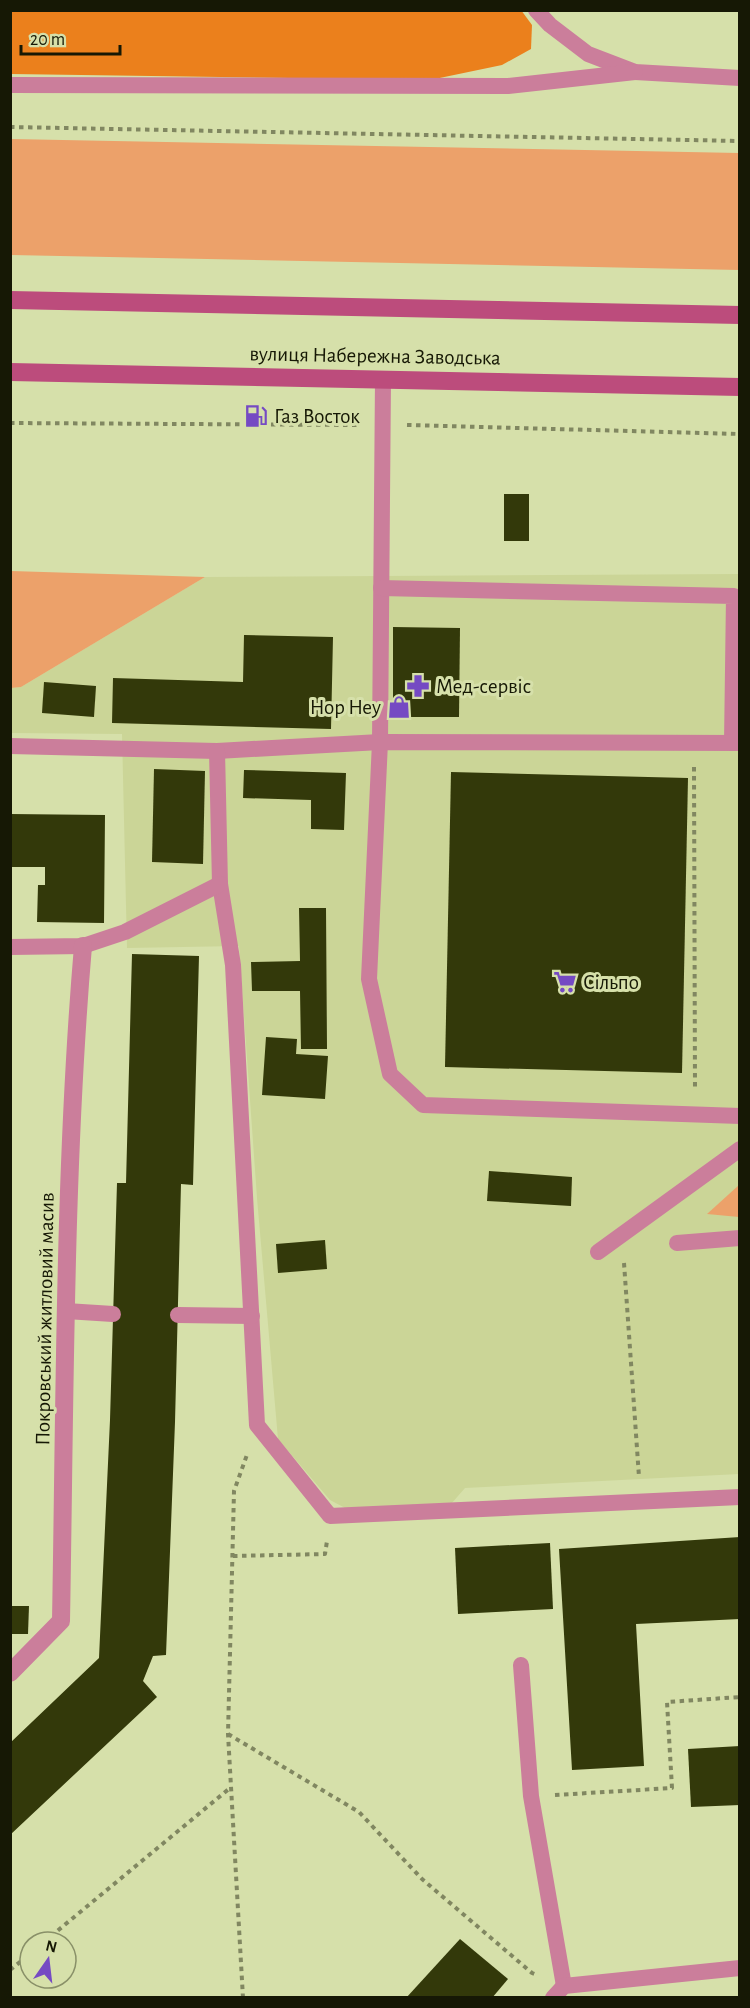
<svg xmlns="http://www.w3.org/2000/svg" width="750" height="2008" font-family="'Alegreya Sans',sans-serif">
<rect width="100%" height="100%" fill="#d6e0aa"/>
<path fill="#cbd597" d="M 739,574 L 739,1474 L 465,1488 L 451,1504 L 349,1510 L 330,1500 L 278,1439 L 257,1198 L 239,946 L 127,948 L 122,734 L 11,733 L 11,688 L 21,687 L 205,577 Z"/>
<g fill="#eca16a">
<path d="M 11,139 L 739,153 L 739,270 L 11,255 Z"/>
<path d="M 11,571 L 205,577 L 21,687 L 11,688 Z"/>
<path d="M 739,1185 L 739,1217 L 707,1214 Z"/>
</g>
<path fill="#eb801c" d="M 521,10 L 532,25 L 531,49 L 502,65 L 430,80 L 11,74 L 11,11 Z"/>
<g fill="#33390a">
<rect x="504" y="494" width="25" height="47"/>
<path d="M 393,627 L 460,628 L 459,717 L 393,717 Z"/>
<path d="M 244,635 L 333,637 L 331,729 L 112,723 L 113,678 L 243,682 Z"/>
<path d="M 44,682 L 96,686 L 94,717 L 42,713 Z"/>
<path d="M 154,769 L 205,771 L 203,864 L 152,862 Z"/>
<path d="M 244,770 L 346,773 L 344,830 L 311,829 L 311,800 L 243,798 Z"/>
<path d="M 451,772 L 688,778 L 682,1073 L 445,1067 Z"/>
<path d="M 10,814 L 105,815 L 104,923 L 37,922 L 38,885 L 45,885 L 45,867 L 10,867 Z"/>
<path d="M 299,908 L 326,908 L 327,1049 L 301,1049 L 300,991 L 252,991 L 251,962 L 300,961 Z"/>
<path d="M 132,954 L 199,956 L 193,1185 L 181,1184 L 175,1422 L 166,1655 L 153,1656 L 143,1681 L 157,1697 L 10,1835 L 10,1743 L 99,1658 L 110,1420 L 117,1183 L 126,1183 Z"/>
<path d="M 266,1037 L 297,1039 L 296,1054 L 328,1056 L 325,1099 L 262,1095 Z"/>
<path d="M 489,1171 L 572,1177 L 571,1206 L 487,1201 Z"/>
<path d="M 325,1240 L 327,1269 L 278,1273 L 276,1244 Z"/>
<path d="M 740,1537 L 740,1619 L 636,1624 L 644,1766 L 572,1770 L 559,1549 Z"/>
<path d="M 550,1543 L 553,1609 L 458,1614 L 455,1548 Z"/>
<path d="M 10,1606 L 29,1606 L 28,1634 L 10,1634 Z"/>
<path d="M 740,1746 L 740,1805 L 691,1807 L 688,1749 Z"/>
<path d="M 460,1939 L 508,1979 L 492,1998 L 406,1998 Z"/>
</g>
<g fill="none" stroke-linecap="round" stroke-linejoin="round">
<g stroke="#818761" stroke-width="4" stroke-dasharray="4.5 4.5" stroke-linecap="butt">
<path d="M 10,127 L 740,141"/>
<path d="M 10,423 L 358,425"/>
<path d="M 407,425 L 740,434"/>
<path d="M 694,767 L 695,1090"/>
<path d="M 624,1263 L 639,1477"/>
<path d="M 233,1556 L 325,1554 L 327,1541"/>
<path d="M 228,1734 L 359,1812 L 422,1879 L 532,1973 L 537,1975"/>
<path d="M 555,1795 L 672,1788 L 667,1702 L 740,1697"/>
<path d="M 44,1942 L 230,1788"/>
<path d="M 10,1970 L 30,1954"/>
<path d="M 243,1998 L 228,1734 L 234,1491 L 248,1452"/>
</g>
<g stroke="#cb7e9b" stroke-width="16">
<path d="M 536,10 L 550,25 L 588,54 L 635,72 L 740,78"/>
<path d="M 10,85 L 508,86 L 635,72"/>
<path d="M 383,379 L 380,742 L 369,979 L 390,1074 L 423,1105 L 740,1116"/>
<path d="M 381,588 L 734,596 L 732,743"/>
<path d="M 10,746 L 217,751 L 380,742 L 740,743"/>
<path d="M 217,751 L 220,884 L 233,965 L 257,1425 L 330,1516 L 740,1497"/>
<path d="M 10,947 L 83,946 L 125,932 L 220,884"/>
<path d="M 677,1243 L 740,1238"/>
<path d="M 598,1252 L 740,1149"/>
<path d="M 66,1311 L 113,1314"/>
<path d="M 178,1315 L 252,1316"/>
<path d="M 521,1665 L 531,1796 L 564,1986"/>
<path d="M 553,1998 L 564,1986 L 740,1968"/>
</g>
<path stroke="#cb7e9b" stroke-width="18" d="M 10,1673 L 61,1621 C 65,1396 64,1170 83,946"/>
<g stroke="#bc4c7c" stroke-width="18">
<path d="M 10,300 L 740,315"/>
<path d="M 10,372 L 740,387"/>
</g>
</g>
<defs>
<g id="fuel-bare" transform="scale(1.8)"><path d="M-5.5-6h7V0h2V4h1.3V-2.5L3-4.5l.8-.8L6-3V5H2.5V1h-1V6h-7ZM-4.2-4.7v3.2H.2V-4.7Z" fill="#754ac3" stroke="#d6e0aa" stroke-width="2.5" paint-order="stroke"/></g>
<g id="pharmacy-bare" transform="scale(1.8)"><path d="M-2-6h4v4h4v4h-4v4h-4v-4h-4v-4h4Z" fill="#754ac3" stroke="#d6e0aa" stroke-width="2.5" paint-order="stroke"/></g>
<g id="shop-bare" transform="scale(1.8)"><path d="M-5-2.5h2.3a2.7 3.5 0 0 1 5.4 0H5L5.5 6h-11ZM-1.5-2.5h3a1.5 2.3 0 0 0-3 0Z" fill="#754ac3" stroke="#d6e0aa" stroke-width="2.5" paint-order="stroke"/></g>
<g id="supermarket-bare" transform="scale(1.8)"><path d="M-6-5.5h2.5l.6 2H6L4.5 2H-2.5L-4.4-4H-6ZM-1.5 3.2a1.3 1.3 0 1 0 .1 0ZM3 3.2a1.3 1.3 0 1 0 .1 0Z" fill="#754ac3" stroke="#d6e0aa" stroke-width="2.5" paint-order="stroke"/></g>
</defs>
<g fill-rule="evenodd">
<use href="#fuel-bare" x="256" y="416"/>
<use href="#pharmacy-bare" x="418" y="686"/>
<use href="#shop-bare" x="399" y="707"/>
<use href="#supermarket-bare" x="565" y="982"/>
</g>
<g text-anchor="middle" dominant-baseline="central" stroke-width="6" stroke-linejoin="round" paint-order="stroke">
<g font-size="21" fill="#161805" stroke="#d6e0aa">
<text transform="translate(375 356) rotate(1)">вулиця Набережна Заводська</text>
<text transform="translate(45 1319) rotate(-89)">Покровський житловий масив</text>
</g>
<g font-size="21" fill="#161805" stroke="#d6e0aa" text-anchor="start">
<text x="274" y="416">Газ Восток</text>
<text x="436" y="686">Мед-сервіс</text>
<text x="381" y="707" text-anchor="end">Hop Hey</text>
<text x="583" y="982">Сільпо</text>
</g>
</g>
<rect width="750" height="2008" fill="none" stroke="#161805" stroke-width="24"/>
<g transform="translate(48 1960) rotate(14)"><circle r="28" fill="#d6e0aa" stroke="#899068" stroke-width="1.5"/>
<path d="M0-4.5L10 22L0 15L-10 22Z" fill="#754ac3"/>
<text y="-9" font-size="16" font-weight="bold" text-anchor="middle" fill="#161805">N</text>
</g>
<path d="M21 45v9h99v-9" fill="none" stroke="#161805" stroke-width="3"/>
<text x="30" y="45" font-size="18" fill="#161805" stroke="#d6e0aa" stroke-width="4.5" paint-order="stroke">20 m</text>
</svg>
